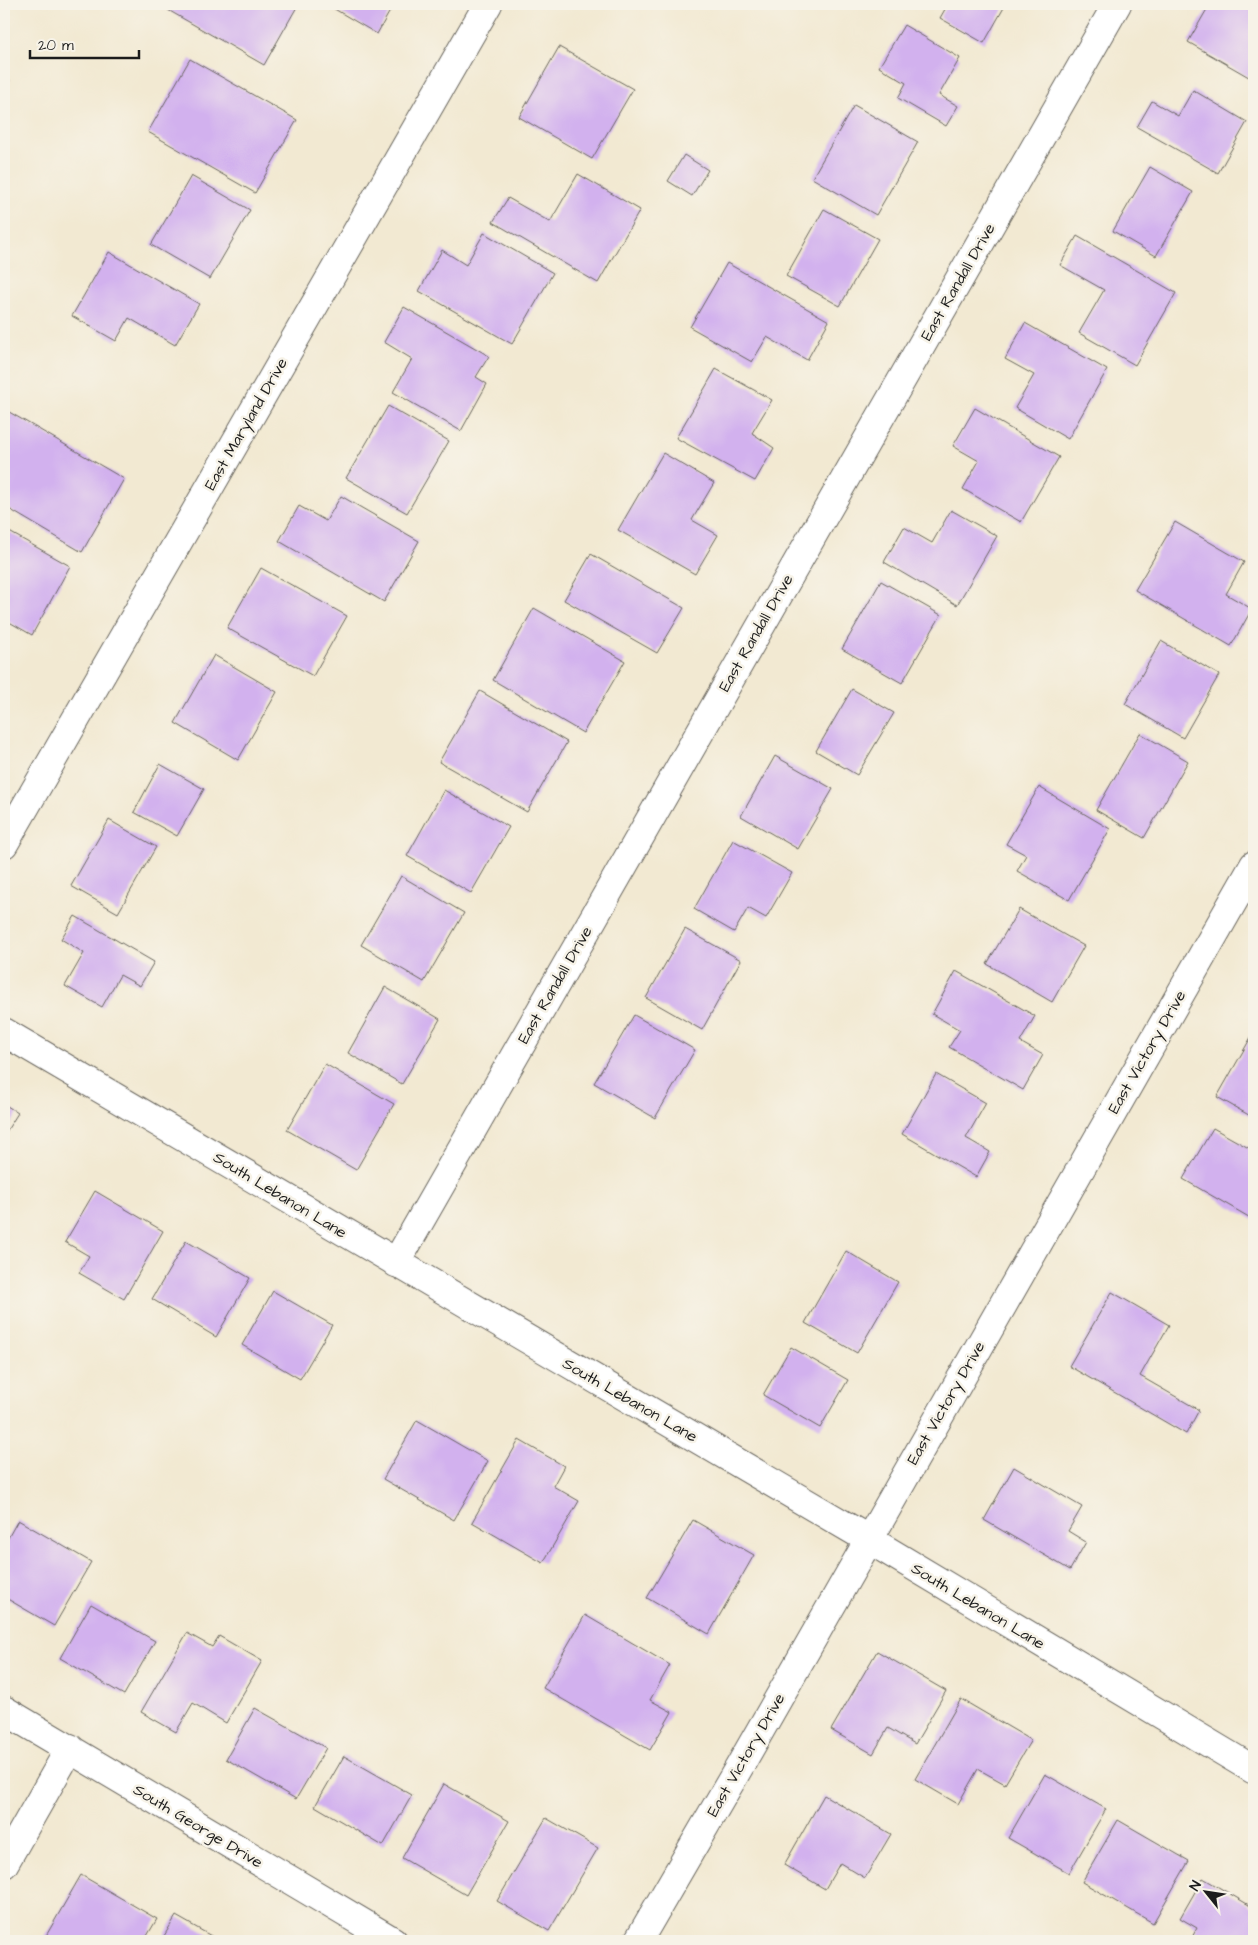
<svg xmlns="http://www.w3.org/2000/svg" width="1258" height="1945" font-family="'Architects Daughter',sans-serif">
<rect width="100%" height="100%" fill="#f7f3e8"/>
<filter id="ink" filterUnits="userSpaceOnUse"><feTurbulence type="fractalNoise" baseFrequency=".02" numOctaves="2"/><feDisplacementMap in="SourceGraphic" scale="10" xChannelSelector="R" yChannelSelector="G"/><feConvolveMatrix kernelMatrix="1 2 1 2 8 2 1 2 1" color-interpolation-filters="sRGB"/></filter>
<filter id="wash" filterUnits="userSpaceOnUse"><feTurbulence type="fractalNoise" baseFrequency=".0096" numOctaves="4" result="noise"/><feDisplacementMap in="SourceGraphic" scale="20" xChannelSelector="R" yChannelSelector="G"/><feGaussianBlur stdDeviation="1.12" result="paint"/><feColorMatrix in="noise" values="0 0 0 0 0 0 0 0 0 0 0 0 0 0 0 0 0 1.4 0 .05"/><feComposite in="paint" operator="in"/></filter>
<g filter="url(#wash)">
<rect width="100%" height="100%" fill="#f2e9d2"/>
<g id="blocks">
<g fill="#d2b1ee">
<path d="M 172,4 L 295,4 L 298,5 L 264,65 L 168,10 Z"/>
<path d="M 326,4 L 394,4 L 377,34 Z"/>
<path d="M 948,4 L 1006,4 L 984,43 L 940,18 Z"/>
<path d="M 1210,4 L 1254,4 L 1254,80 L 1188,42 Z"/>
<path d="M 904,25 L 960,58 L 939,95 L 958,106 L 946,126 L 898,98 L 906,83 L 879,67 Z"/>
<path d="M 559,47 L 633,89 L 592,159 L 519,117 Z"/>
<path d="M 190,59 L 297,120 L 255,193 L 148,132 Z"/>
<path d="M 4,76 L 10,80 L 4,90 Z"/>
<path d="M 1193,90 L 1247,122 L 1218,173 L 1137,127 L 1152,101 L 1178,116 Z"/>
<path d="M 854,105 L 918,142 L 876,215 L 812,178 Z"/>
<path d="M 684,155 L 708,170 L 692,196 L 668,181 Z"/>
<path d="M 1150,167 L 1193,192 L 1156,256 L 1113,231 Z"/>
<path d="M 578,174 L 640,210 L 598,283 L 493,222 L 508,198 L 550,222 Z"/>
<path d="M 191,176 L 250,210 L 210,279 L 151,245 Z"/>
<path d="M 824,209 L 878,239 L 840,306 L 786,276 Z"/>
<path d="M 484,233 L 553,273 L 512,344 L 419,291 L 442,250 L 466,265 Z"/>
<path d="M 1077,236 L 1176,293 L 1135,365 L 1079,333 L 1104,290 L 1060,265 Z"/>
<path d="M 109,252 L 199,304 L 175,345 L 129,318 L 116,341 L 72,316 Z"/>
<path d="M 727,263 L 829,321 L 807,360 L 767,337 L 752,362 L 690,327 Z"/>
<path d="M 404,307 L 489,356 L 476,377 L 487,384 L 461,431 L 393,392 L 412,359 L 384,342 Z"/>
<path d="M 1025,323 L 1107,370 L 1068,439 L 1015,408 L 1034,375 L 1005,359 Z"/>
<path d="M 716,369 L 772,400 L 752,433 L 774,448 L 755,481 L 676,438 Z"/>
<path d="M 388,406 L 449,441 L 407,513 L 346,478 Z"/>
<path d="M 975,408 L 1059,457 L 1021,522 L 963,489 L 979,461 L 953,446 Z"/>
<path d="M 4,409 L 124,479 L 82,552 L 4,506 Z"/>
<path d="M 663,453 L 714,483 L 692,520 L 718,535 L 695,574 L 618,530 Z"/>
<path d="M 341,496 L 419,541 L 384,602 L 279,541 L 299,506 L 326,521 Z"/>
<path d="M 951,510 L 997,536 L 957,605 L 884,562 L 904,527 L 932,543 Z"/>
<path d="M 1175,522 L 1244,562 L 1226,594 L 1252,609 L 1231,646 L 1135,590 Z"/>
<path d="M 4,529 L 70,566 L 32,635 L 4,619 Z"/>
<path d="M 591,554 L 684,608 L 657,653 L 564,600 Z"/>
<path d="M 261,568 L 347,616 L 313,676 L 227,628 Z"/>
<path d="M 881,581 L 941,615 L 902,683 L 842,649 Z"/>
<path d="M 534,608 L 625,661 L 583,733 L 493,680 Z"/>
<path d="M 1161,641 L 1219,675 L 1183,738 L 1125,704 Z"/>
<path d="M 214,655 L 277,692 L 238,760 L 175,723 Z"/>
<path d="M 852,689 L 894,713 L 857,775 L 816,751 Z"/>
<path d="M 480,691 L 567,742 L 527,812 L 439,762 Z"/>
<path d="M 1140,733 L 1188,761 L 1144,838 L 1096,810 Z"/>
<path d="M 775,756 L 833,789 L 798,849 L 741,816 Z"/>
<path d="M 160,764 L 204,789 L 177,836 L 134,812 Z"/>
<path d="M 1039,787 L 1110,829 L 1069,900 L 1017,871 L 1026,855 L 1006,844 Z"/>
<path d="M 444,790 L 509,827 L 471,893 L 407,856 Z"/>
<path d="M 109,820 L 156,847 L 118,913 L 71,886 Z"/>
<path d="M 733,840 L 792,873 L 766,918 L 748,908 L 734,932 L 694,909 Z"/>
<path d="M 401,876 L 464,913 L 424,982 L 361,945 Z"/>
<path d="M 1019,909 L 1084,946 L 1052,1002 L 987,964 Z"/>
<path d="M 75,916 L 154,962 L 140,986 L 120,975 L 102,1007 L 65,986 L 84,953 L 61,939 Z"/>
<path d="M 685,929 L 741,960 L 702,1030 L 646,998 Z"/>
<path d="M 956,971 L 1035,1016 L 1020,1042 L 1043,1055 L 1023,1090 L 949,1047 L 960,1030 L 932,1014 Z"/>
<path d="M 385,987 L 440,1019 L 402,1084 L 348,1053 Z"/>
<path d="M 634,1015 L 695,1050 L 655,1118 L 594,1083 Z"/>
<path d="M 1254,1032 L 1254,1118 L 1217,1097 Z"/>
<path d="M 325,1064 L 394,1104 L 356,1170 L 287,1130 Z"/>
<path d="M 936,1074 L 986,1103 L 966,1138 L 990,1152 L 976,1177 L 902,1134 Z"/>
<path d="M 4,1104 L 18,1113 L 4,1135 Z"/>
<path d="M 1213,1128 L 1254,1151 L 1254,1220 L 1183,1179 Z"/>
<path d="M 95,1191 L 163,1231 L 124,1299 L 79,1273 L 89,1256 L 65,1242 Z"/>
<path d="M 186,1241 L 250,1278 L 216,1337 L 152,1299 Z"/>
<path d="M 846,1251 L 898,1282 L 857,1353 L 805,1323 Z"/>
<path d="M 273,1291 L 332,1325 L 300,1379 L 242,1345 Z"/>
<path d="M 1112,1292 L 1169,1325 L 1140,1376 L 1199,1410 L 1186,1434 L 1069,1366 Z"/>
<path d="M 791,1347 L 848,1380 L 820,1428 L 763,1395 Z"/>
<path d="M 417,1420 L 488,1461 L 454,1520 L 383,1479 Z"/>
<path d="M 519,1440 L 564,1466 L 553,1486 L 579,1501 L 543,1563 L 472,1522 Z"/>
<path d="M 1014,1467 L 1082,1507 L 1068,1531 L 1086,1542 L 1070,1570 L 984,1520 Z"/>
<path d="M 18,1520 L 91,1562 L 54,1626 L 4,1597 L 4,1545 Z"/>
<path d="M 693,1520 L 754,1555 L 709,1634 L 647,1598 Z"/>
<path d="M 91,1604 L 155,1641 L 124,1695 L 60,1658 Z"/>
<path d="M 585,1615 L 670,1665 L 650,1700 L 672,1712 L 650,1750 L 543,1688 Z"/>
<path d="M 187,1633 L 212,1647 L 219,1636 L 262,1661 L 226,1723 L 193,1703 L 176,1732 L 141,1712 Z"/>
<path d="M 877,1651 L 946,1691 L 915,1744 L 888,1728 L 873,1754 L 831,1730 Z"/>
<path d="M 961,1699 L 1031,1740 L 1005,1784 L 978,1769 L 958,1804 L 915,1779 Z"/>
<path d="M 255,1708 L 326,1748 L 296,1799 L 226,1759 Z"/>
<path d="M 344,1756 L 412,1795 L 383,1846 L 315,1806 Z"/>
<path d="M 1045,1774 L 1106,1809 L 1069,1873 L 1008,1838 Z"/>
<path d="M 444,1784 L 509,1821 L 466,1895 L 402,1858 Z"/>
<path d="M 824,1795 L 891,1834 L 865,1878 L 840,1863 L 825,1889 L 784,1865 Z"/>
<path d="M 546,1818 L 598,1848 L 549,1931 L 497,1901 Z"/>
<path d="M 1118,1820 L 1189,1861 L 1153,1923 L 1082,1882 Z"/>
<path d="M 81,1875 L 157,1919 L 144,1941 L 43,1941 Z"/>
<path d="M 1203,1878 L 1254,1908 L 1254,1941 L 1190,1941 L 1197,1928 L 1180,1918 Z"/>
<path d="M 176,1916 L 220,1941 L 161,1941 Z"/>
</g>
</g>
</g>
<g filter="url(#ink)">
<use href="#blocks" fill-opacity="0" stroke="#67645c" stroke-width="1"/>
<g fill="none" stroke-linecap="round" stroke-linejoin="round">
<g stroke="#67645c" stroke-width="30">
<g id="minor">
<path d="M 4,844 L 488,4"/>
<path d="M 4,1032 L 868,1539 L 1254,1770"/>
<path d="M 396,1263 L 1117,4"/>
<path d="M 4,1710 L 393,1941"/>
<path d="M 4,1864 L 70,1748"/>
<path d="M 638,1941 L 741,1764 L 1254,865"/>
</g>
</g>
<use href="#minor" stroke="#fff" stroke-width="28"/>
</g>
</g>
<g text-anchor="middle" dominant-baseline="central" stroke-width="5" stroke-linejoin="round" paint-order="stroke">
<g font-size="16" fill="#1c1c1c" stroke="#f7f3e8">
<text transform="translate(958 282) rotate(-60)">East Randall Drive</text>
<text transform="translate(246 424) rotate(-60)">East Maryland Drive</text>
<text transform="translate(756 633) rotate(-60)">East Randall Drive</text>
<text transform="translate(555 985) rotate(-60)">East Randall Drive</text>
<text transform="translate(1147 1052) rotate(-60)">East Victory Drive</text>
<text transform="translate(280 1195) rotate(31)">South Lebanon Lane</text>
<text transform="translate(630 1400) rotate(30)">South Lebanon Lane</text>
<text transform="translate(946 1403) rotate(-60)">East Victory Drive</text>
<text transform="translate(978 1606) rotate(31)">South Lebanon Lane</text>
<text transform="translate(746 1755) rotate(-60)">East Victory Drive</text>
<text transform="translate(198 1826) rotate(31)">South George Drive</text>
</g>
</g>
<rect width="1258" height="1945" fill="none" stroke="#f7f3e8" stroke-width="20"/>
<g transform="translate(1206 1892) rotate(300)" stroke="#f7f3e8" stroke-width="4" paint-order="stroke">
<path d="M0-4L9 19L0 12L-9 19Z" fill="#1c1c1c"/>
<text y="-8" font-size="14" font-weight="bold" text-anchor="middle" fill="#1c1c1c">N</text>
</g>
<path d="M30 50v8h109v-8" fill="none" stroke="#1c1c1c" stroke-width="2.5"/>
<text x="38" y="50" font-size="15" fill="#1c1c1c" stroke="#f7f3e8" stroke-width="4" paint-order="stroke">20 m</text>
</svg>
